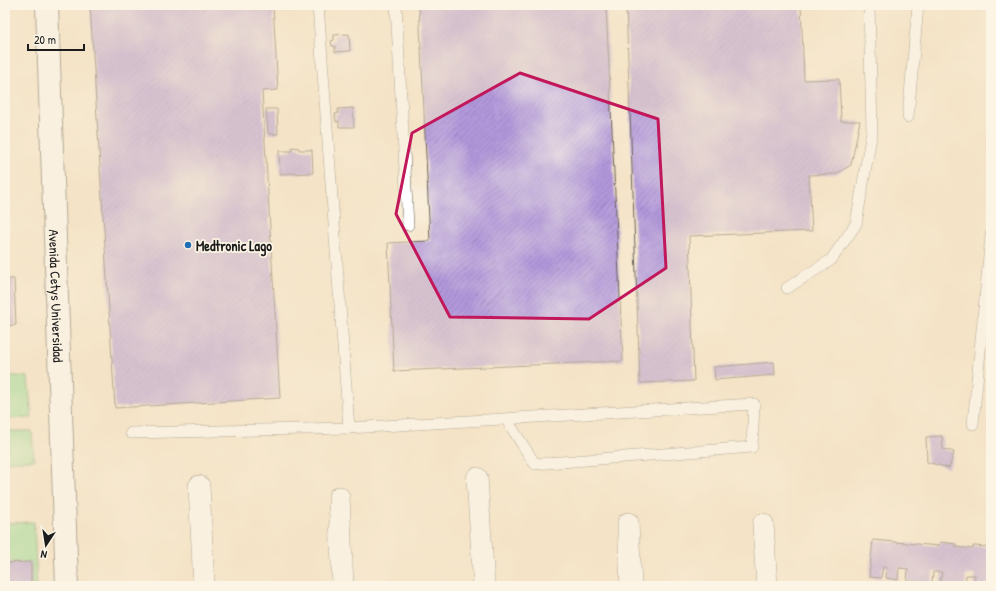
<svg xmlns="http://www.w3.org/2000/svg" width="996" height="591" font-family="'Patrick Hand',sans-serif">
<defs>
<pattern id="building-hatch" width="6" height="6" patternUnits="userSpaceOnUse"><rect width="6" height="6" fill="#b299dc"/><path d="M-1 1l2-2M0 6l6-6M5 7l2-2" fill="none" stroke="#907cb2"/></pattern>
</defs>
<rect width="100%" height="100%" fill="#fcf5e5"/>
<filter id="ink" filterUnits="userSpaceOnUse"><feTurbulence type="fractalNoise" baseFrequency=".025" numOctaves="2"/><feDisplacementMap in="SourceGraphic" scale="8" xChannelSelector="R" yChannelSelector="G"/><feConvolveMatrix kernelMatrix="1 2 1 2 8 2 1 2 1" color-interpolation-filters="sRGB"/></filter>
<filter id="wash" filterUnits="userSpaceOnUse"><feTurbulence type="fractalNoise" baseFrequency=".012" numOctaves="4" result="noise"/><feDisplacementMap in="SourceGraphic" scale="16" xChannelSelector="R" yChannelSelector="G"/><feGaussianBlur stdDeviation="0.9" result="paint"/><feColorMatrix in="noise" values="0 0 0 0 0 0 0 0 0 0 0 0 0 0 0 0 0 1.4 0 .05"/><feComposite in="paint" operator="in"/></filter>
<g filter="url(#wash)">
<rect width="100%" height="100%" fill="#f4e3c7"/>
<g fill="#97db94" stroke="#5a7c58">
<path d="M 5,375 L 28,377 L 32,418 L 7,419 L 6,397 L 5,397 Z"/>
<path d="M 7,431 L 32,431 L 34,460 L 5,462 L 5,450 L 8,450 Z"/>
<path d="M 34,522 L 37,586 L 31,586 L 31,562 L 5,563 L 5,523 Z"/>
</g>
<g id="blocks">
<g fill="url(#building-hatch)">
<path d="M 90,5 L 273,5 L 278,90 L 262,91 L 280,398 L 115,408 Z"/>
<path d="M 419,5 L 606,5 L 623,361 L 394,371 L 388,243 L 430,241 Z"/>
<path d="M 626,5 L 801,5 L 804,80 L 839,79 L 841,121 L 860,121 L 851,165 L 836,174 L 809,175 L 812,231 L 689,236 L 694,381 L 640,383 Z"/>
<path d="M 349,34 L 350,51 L 335,52 L 335,46 L 332,46 L 331,41 L 334,40 L 334,35 Z"/>
<path d="M 353,108 L 354,127 L 339,127 L 339,121 L 336,122 L 335,114 L 338,114 L 338,109 Z"/>
<path d="M 266,109 L 277,109 L 278,134 L 269,134 L 269,133 L 268,133 Z"/>
<path d="M 292,147 L 299,148 L 299,150 L 312,150 L 313,173 L 280,174 L 279,151 L 292,151 Z"/>
<path d="M 5,279 L 14,279 L 16,325 L 5,326 Z"/>
<path d="M 774,362 L 775,375 L 715,380 L 714,367 Z"/>
<path d="M 942,436 L 943,449 L 954,452 L 949,468 L 927,462 L 926,437 Z"/>
<path d="M 873,540 L 939,546 L 940,542 L 956,544 L 956,547 L 973,549 L 973,546 L 990,547 L 990,550 L 991,550 L 991,586 L 974,586 L 975,575 L 966,575 L 965,586 L 940,584 L 942,572 L 933,572 L 932,583 L 907,581 L 908,569 L 899,568 L 898,580 L 886,578 L 887,567 L 883,567 L 881,578 L 869,577 Z"/>
<path d="M 31,562 L 31,586 L 5,586 L 5,563 Z"/>
</g>
</g>
</g>
<g filter="url(#ink)">
<use href="#blocks" fill-opacity="0" stroke="#686258" stroke-width="1"/>
<g fill="none" stroke-linecap="round" stroke-linejoin="round">
<g stroke="#686258" stroke-width="12">
<g id="lane">
<path d="M 318,5 L 349,428"/>
<path d="M 396,5 L 408,225"/>
<path d="M 908,117 L 918,5"/>
<path d="M 787,288 L 831,260 L 856,224 L 872,131 L 869,5"/>
<path d="M 973,424 L 991,235"/>
<path d="M 131,433 L 349,428 L 754,404 L 752,447 L 535,464 L 506,419"/>
</g>
</g>
<g stroke="#686258" stroke-width="22">
<g id="street">
<path d="M 477,478 L 484,586"/>
<path d="M 199,486 L 204,586"/>
<path d="M 339,497 L 343,586"/>
<path d="M 628,523 L 631,586"/>
<path d="M 763,524 L 767,586"/>
</g>
</g>
<g stroke="#686258" stroke-width="24">
<g id="secondary">
<path id="s1" d="M 47,5 L 67,586"/>
</g>
</g>
<use href="#lane" stroke="#fff" stroke-width="11"/>
<use href="#street" stroke="#fff" stroke-width="21"/>
<use href="#secondary" stroke="#fff" stroke-width="22"/>
</g>
</g>
<path d="M0 0H996V591H0ZM 520,73 L 658,119 L 666,268 L 589,319 L 450,317 L 396,214 L 412,133 Z" fill="#f4e3c7" fill-opacity=".55" fill-rule="evenodd"/>
<path fill="none" stroke="#c2185b" stroke-width="3" stroke-linejoin="round" d="M 520,73 L 658,119 L 666,268 L 589,319 L 450,317 L 396,214 L 412,133 Z"/>
<circle fill="#1f6fb2" stroke="#fcf5e5" stroke-width="1.5" cx="188" cy="245" r="4"/>
<g text-anchor="middle" dominant-baseline="central" stroke-width="3.5" stroke-linejoin="round" paint-order="stroke">
<g font-size="14" font-weight="bold" fill="#1c1c1c" stroke="#fcf5e5" text-anchor="start">
<text x="196" y="245">Medtronic Lago</text>
</g>
<g font-size="14" fill="#1c1c1c" stroke="#fcf5e5">
<text stroke="none"><textPath href="#s1" startOffset="291">Avenida Cetys Universidad</textPath></text>
</g>
</g>
<rect width="996" height="591" fill="none" stroke="#fcf5e5" stroke-width="20"/>
<g transform="translate(46 545) rotate(192)" stroke="#fcf5e5" stroke-width="3" paint-order="stroke">
<path d="M0-3L7 15L0 10L-7 15Z" fill="#1c1c1c"/>
<text y="-6" font-size="11" font-weight="bold" text-anchor="middle" fill="#1c1c1c">N</text>
</g>
<path d="M28 44v6h56v-6" fill="none" stroke="#1c1c1c" stroke-width="2"/>
<text x="34" y="44" font-size="12" fill="#1c1c1c" stroke="#fcf5e5" stroke-width="3" paint-order="stroke">20 m</text>
</svg>
